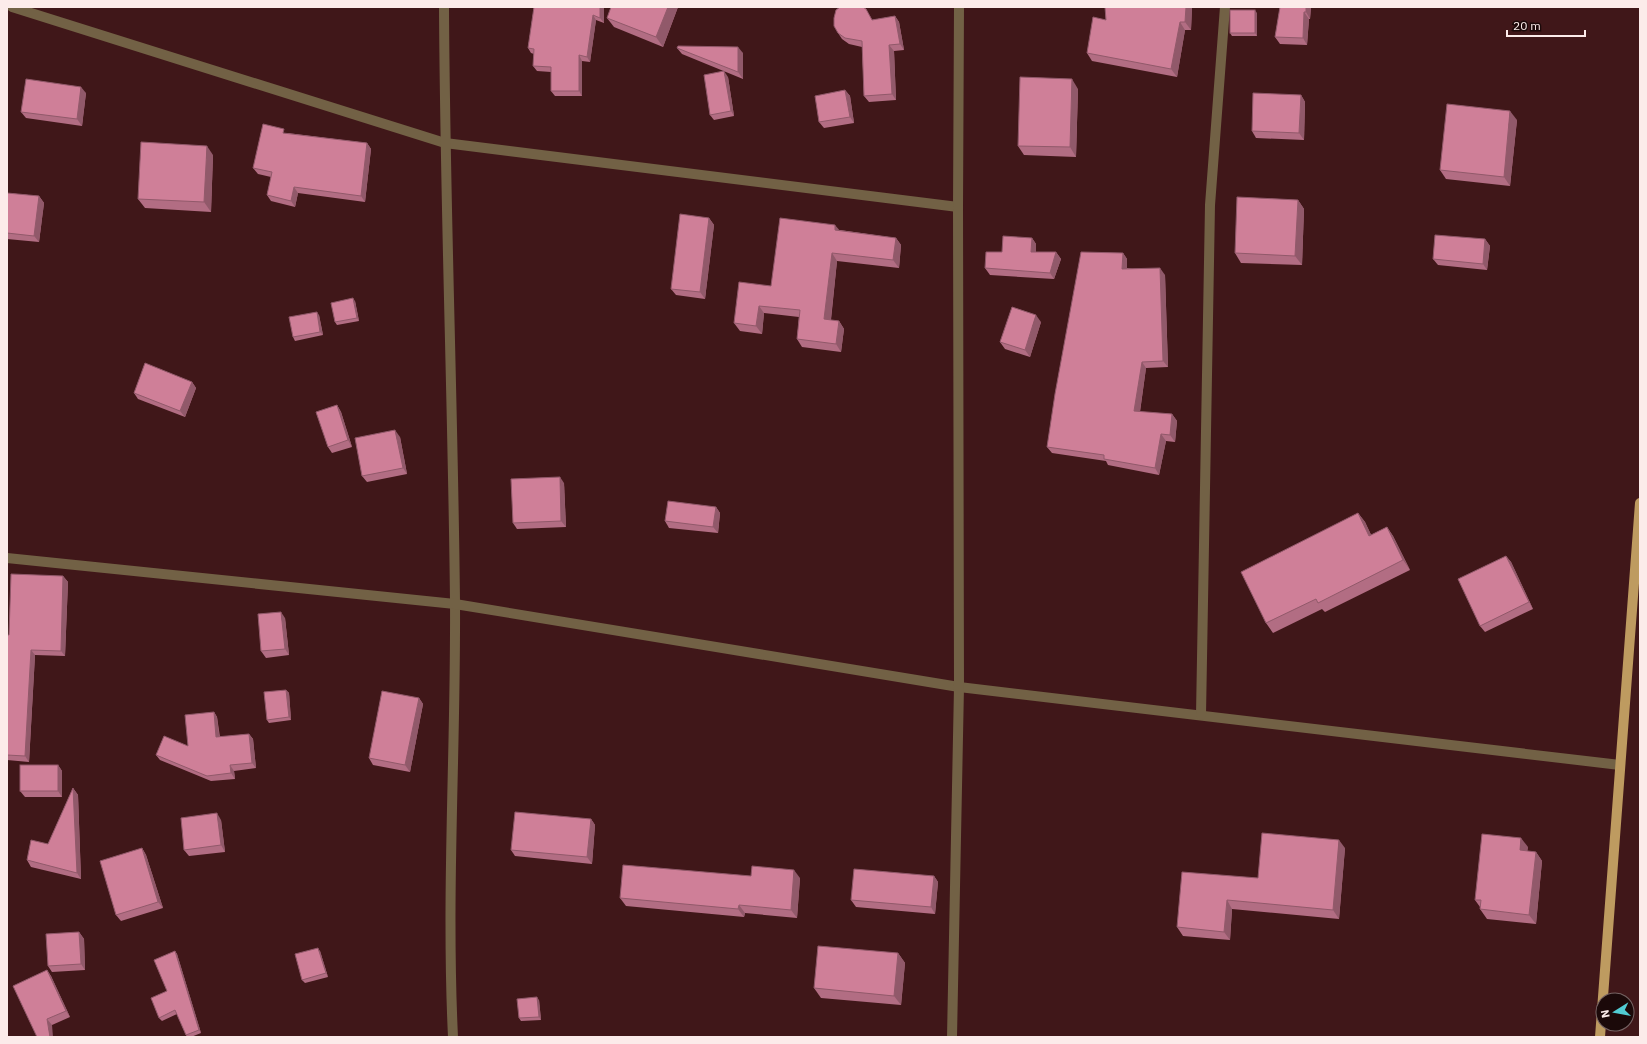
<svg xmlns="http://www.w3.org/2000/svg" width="1647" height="1044" font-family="'IBM Plex Sans',sans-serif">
<rect width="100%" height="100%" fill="#401719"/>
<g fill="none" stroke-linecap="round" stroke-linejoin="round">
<g stroke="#726145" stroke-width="10">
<path d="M 12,7 L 445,143 L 958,207"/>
<path d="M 444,7 C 445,205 453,404 455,602 C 456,747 446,892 453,1037"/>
<path d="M 7,558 L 455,604 L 959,687 L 1620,765"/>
<path d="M 1201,715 L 1210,205 L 1225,7"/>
<path d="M 952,1037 L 959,687 L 958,207 L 959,7"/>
</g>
<path stroke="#be9b60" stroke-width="10" d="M 1600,1037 L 1640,503"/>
</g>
<g fill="#b26d83">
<path d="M 534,7 L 604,7 L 604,23 L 596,20 L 590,62 L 582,61 L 582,96 L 555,96 L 551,91 L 551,72 L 537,71 L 533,66 L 534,54 L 531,53 L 528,48 Z"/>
<path d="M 678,7 L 663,47 L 614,27 L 607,18 Z"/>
<path d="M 1105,7 L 1192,7 L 1191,30 L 1185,30 L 1177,77 L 1092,61 L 1087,53 L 1106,20 Z"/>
<path d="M 1280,7 L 1311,7 L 1310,19 L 1309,19 L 1307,45 L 1280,44 L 1275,37 Z"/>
<path d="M 866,9 L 872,20 L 895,16 L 899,22 L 904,50 L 894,51 L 896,100 L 869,102 L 864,96 L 862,47 L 849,44 L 842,39 L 838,33 Z"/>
<path d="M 1257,13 L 1257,36 L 1232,36 L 1230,33 Z"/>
<path d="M 677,48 L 743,53 L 743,79 L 682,54 Z"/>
<path d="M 728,77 L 734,116 L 714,120 L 710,115 Z"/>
<path d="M 1078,89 L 1076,157 L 1024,155 L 1018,146 Z"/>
<path d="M 845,90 L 850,96 L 854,123 L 824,128 L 819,122 Z"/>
<path d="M 86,93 L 82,126 L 26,118 L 21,112 Z"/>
<path d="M 1301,95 L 1305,102 L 1304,140 L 1256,138 L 1252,131 Z"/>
<path d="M 1517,120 L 1510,186 L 1446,179 L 1440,170 Z"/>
<path d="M 287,133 L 367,143 L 371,149 L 365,202 L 298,193 L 295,207 L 271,201 L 267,195 L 271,177 L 258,174 L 253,168 Z"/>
<path d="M 213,155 L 211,212 L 145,208 L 138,199 Z"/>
<path d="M 7,193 L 39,196 L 44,203 L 39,242 L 7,239 Z"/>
<path d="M 1298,200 L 1304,209 L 1302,265 L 1241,263 L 1235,253 Z"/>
<path d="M 709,218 L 714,225 L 705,299 L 676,295 L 671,289 Z"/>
<path d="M 840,230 L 896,238 L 901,245 L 899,268 L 837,261 L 831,320 L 839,321 L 844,329 L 841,352 L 802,347 L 797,339 L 799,317 L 764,313 L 762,334 L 740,331 L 734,323 L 771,286 Z"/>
<path d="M 1032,238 L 1036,244 L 1036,252 L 1056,252 L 1061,259 L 1054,279 L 990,275 L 985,268 L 1002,252 Z"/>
<path d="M 1485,239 L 1490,246 L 1487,270 L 1438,265 L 1433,259 Z"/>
<path d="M 1123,253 L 1127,259 L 1127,268 L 1165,275 L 1168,367 L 1146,368 L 1140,412 L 1172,414 L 1177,421 L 1175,442 L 1166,441 L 1159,475 L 1108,465 L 1106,461 L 1052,453 L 1047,447 Z"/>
<path d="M 355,301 L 359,321 L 337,325 L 335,322 Z"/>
<path d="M 319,315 L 323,335 L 295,341 L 293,337 Z"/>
<path d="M 1041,322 L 1030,357 L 1005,349 L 1000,342 Z"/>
<path d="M 192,382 L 196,388 L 185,417 L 138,399 L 134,393 Z"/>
<path d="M 337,405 L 341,412 L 352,447 L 332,453 L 328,447 Z"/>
<path d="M 400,437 L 407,474 L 367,482 L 362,476 Z"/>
<path d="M 564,483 L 566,527 L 517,529 L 513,523 Z"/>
<path d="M 716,507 L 720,513 L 718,533 L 669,528 L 665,521 Z"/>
<path d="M 1358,513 L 1365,522 L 1371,535 L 1387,527 L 1393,536 L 1410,570 L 1325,612 L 1322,609 L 1273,633 L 1266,623 Z"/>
<path d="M 1506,556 L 1511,562 L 1533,609 L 1485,632 L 1480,626 Z"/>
<path d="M 63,576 L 68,582 L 65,656 L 35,655 L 29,762 L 7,760 L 7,641 L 9,635 Z"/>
<path d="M 285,618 L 289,655 L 266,658 L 261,651 Z"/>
<path d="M 286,690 L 289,693 L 291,720 L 269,723 L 267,720 Z"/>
<path d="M 419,698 L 423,704 L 410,772 L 373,765 L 369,758 Z"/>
<path d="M 214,712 L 217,717 L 220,737 L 249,734 L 253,739 L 256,768 L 234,771 L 235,779 L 211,781 L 160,760 L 156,755 L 188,746 Z"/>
<path d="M 58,765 L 62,771 L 62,797 L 25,797 L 20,791 Z"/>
<path d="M 73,788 L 78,795 L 81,879 L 31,867 L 27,860 L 48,844 Z"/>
<path d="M 591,819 L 595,825 L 592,864 L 515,856 L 511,850 Z"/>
<path d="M 221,820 L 225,852 L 189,856 L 184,850 Z"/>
<path d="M 1528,847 L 1527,851 L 1536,852 L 1542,861 L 1536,924 L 1487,919 L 1480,909 L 1480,907 L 1475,900 Z"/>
<path d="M 142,848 L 146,855 L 163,908 L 121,921 L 116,915 Z"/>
<path d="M 1345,848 L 1339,919 L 1232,909 L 1230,940 L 1183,936 L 1177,927 L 1258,878 Z"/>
<path d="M 751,876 L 800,878 L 797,918 L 745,913 L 744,917 L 626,906 L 620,898 Z"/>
<path d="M 934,876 L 938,882 L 935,914 L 856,907 L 851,900 Z"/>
<path d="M 79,932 L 84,939 L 85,970 L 52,972 L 48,966 Z"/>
<path d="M 175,951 L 177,954 L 201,1033 L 191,1037 L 187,1037 L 186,1035 L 177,1014 L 162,1021 L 159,1018 L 167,991 Z"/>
<path d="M 320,951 L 328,977 L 305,983 L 302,980 Z"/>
<path d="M 898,953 L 905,963 L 901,1005 L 821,998 L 814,988 Z"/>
<path d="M 47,970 L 51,976 L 70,1017 L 52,1025 L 37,1037 Z"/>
<path d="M 539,1000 L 541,1020 L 521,1021 L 519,1018 Z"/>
</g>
<g fill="#91596a">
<path d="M 600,7 L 604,7 L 604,23 L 600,18 Z"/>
<path d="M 668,7 L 678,7 L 663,47 L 656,37 Z"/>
<path d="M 1186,7 L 1192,7 L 1191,30 L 1185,22 Z"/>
<path d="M 1306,7 L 1311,7 L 1310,19 L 1306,12 Z"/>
<path d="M 1255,10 L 1257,13 L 1257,36 L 1255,33 Z"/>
<path d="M 1304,12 L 1309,19 L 1307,45 L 1303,38 Z"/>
<path d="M 593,15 L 596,20 L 590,62 L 587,57 Z"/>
<path d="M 895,16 L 899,22 L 904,50 L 900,44 Z"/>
<path d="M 1180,22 L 1185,30 L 1177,77 L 1171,69 Z"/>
<path d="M 889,45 L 894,51 L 896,100 L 892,94 Z"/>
<path d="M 738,47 L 743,53 L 743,79 L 738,72 Z"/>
<path d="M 579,55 L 582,61 L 582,96 L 579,91 Z"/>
<path d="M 724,71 L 728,77 L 734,116 L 731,111 Z"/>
<path d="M 1072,79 L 1078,89 L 1076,157 L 1070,147 Z"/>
<path d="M 81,87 L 86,93 L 82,126 L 77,119 Z"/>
<path d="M 845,90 L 850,96 L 854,123 L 850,117 Z"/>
<path d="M 1301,95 L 1305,102 L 1304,140 L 1299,133 Z"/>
<path d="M 1510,111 L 1517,120 L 1510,186 L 1504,177 Z"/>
<path d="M 367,143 L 371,149 L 365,202 L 361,196 Z"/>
<path d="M 207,146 L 213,155 L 211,212 L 204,202 Z"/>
<path d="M 294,187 L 298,193 L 295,207 L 291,201 Z"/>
<path d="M 39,196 L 44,203 L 39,242 L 34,236 Z"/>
<path d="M 1298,200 L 1304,209 L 1302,265 L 1295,256 Z"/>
<path d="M 709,218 L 714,225 L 705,299 L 700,292 Z"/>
<path d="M 835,225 L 841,232 L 835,230 Z"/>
<path d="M 896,238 L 901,245 L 899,268 L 893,260 Z"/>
<path d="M 1032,238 L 1036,244 L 1036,258 L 1031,252 Z"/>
<path d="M 1485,239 L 1490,246 L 1487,270 L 1483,264 Z"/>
<path d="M 1056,252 L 1061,259 L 1054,279 L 1050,273 Z"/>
<path d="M 832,253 L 837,261 L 830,327 L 824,319 Z"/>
<path d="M 1123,253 L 1127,259 L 1127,275 L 1122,269 Z"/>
<path d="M 1160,268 L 1165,275 L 1168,367 L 1163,361 Z"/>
<path d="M 353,298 L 355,301 L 359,321 L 357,318 Z"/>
<path d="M 759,306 L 764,313 L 762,334 L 756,326 Z"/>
<path d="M 317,312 L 319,315 L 323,335 L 320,332 Z"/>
<path d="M 1036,315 L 1041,322 L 1030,357 L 1025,350 Z"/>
<path d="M 839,321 L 844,329 L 841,352 L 836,344 Z"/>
<path d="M 1142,362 L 1146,368 L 1139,418 L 1134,411 Z"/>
<path d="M 192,382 L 196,388 L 185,417 L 180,411 Z"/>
<path d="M 337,405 L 341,412 L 352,447 L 348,440 Z"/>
<path d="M 1172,414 L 1177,421 L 1175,442 L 1170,435 Z"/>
<path d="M 395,430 L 400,437 L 407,474 L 403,468 Z"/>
<path d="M 1161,434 L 1166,441 L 1159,475 L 1155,468 Z"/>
<path d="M 560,477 L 564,483 L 566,527 L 561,521 Z"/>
<path d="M 716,507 L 720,513 L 718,533 L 713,527 Z"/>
<path d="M 1358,513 L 1365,522 L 1376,545 L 1369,536 Z"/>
<path d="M 1387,527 L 1393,536 L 1410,570 L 1403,560 Z"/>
<path d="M 1506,556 L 1511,562 L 1533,609 L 1529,602 Z"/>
<path d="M 63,576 L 68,582 L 65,656 L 61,651 Z"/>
<path d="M 281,612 L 285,618 L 289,655 L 285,649 Z"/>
<path d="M 31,650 L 35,655 L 29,762 L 25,756 Z"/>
<path d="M 286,690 L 289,693 L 291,720 L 289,717 Z"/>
<path d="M 419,698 L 423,704 L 410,772 L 405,765 Z"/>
<path d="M 214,712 L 217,717 L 220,742 L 216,737 Z"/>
<path d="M 249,734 L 253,739 L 256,768 L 252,763 Z"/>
<path d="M 58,765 L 62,771 L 62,797 L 58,791 Z"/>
<path d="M 230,765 L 234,771 L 235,779 L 231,773 Z"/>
<path d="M 73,788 L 78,795 L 81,879 L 77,873 Z"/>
<path d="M 217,813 L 221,820 L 225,852 L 221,845 Z"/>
<path d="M 591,819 L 595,825 L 592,864 L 587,857 Z"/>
<path d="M 1521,838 L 1528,847 L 1526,860 L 1520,850 Z"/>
<path d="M 1339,840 L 1345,848 L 1339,919 L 1333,910 Z"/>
<path d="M 142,848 L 146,855 L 163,908 L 158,902 Z"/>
<path d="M 1536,852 L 1542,861 L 1536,924 L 1529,915 Z"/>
<path d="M 794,870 L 800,878 L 797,918 L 791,910 Z"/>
<path d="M 934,876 L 938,882 L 935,914 L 931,907 Z"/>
<path d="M 1227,900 L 1232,909 L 1230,940 L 1224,932 Z"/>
<path d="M 739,905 L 745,913 L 744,917 L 738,909 Z"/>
<path d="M 79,932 L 84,939 L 85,970 L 81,964 Z"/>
<path d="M 318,948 L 320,951 L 328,977 L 326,973 Z"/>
<path d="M 175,951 L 177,954 L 201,1033 L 199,1030 Z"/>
<path d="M 898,953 L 905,963 L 901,1005 L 894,996 Z"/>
<path d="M 47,970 L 51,976 L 70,1017 L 66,1011 Z"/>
<path d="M 537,997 L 539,1000 L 541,1020 L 539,1017 Z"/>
<path d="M 47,1019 L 52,1025 L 53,1037 L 50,1037 Z"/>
</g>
<g fill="#cf7f98" stroke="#91596a">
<path d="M 534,7 L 600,7 L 600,18 L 593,15 L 587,57 L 579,55 L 579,91 L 551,91 L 551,67 L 533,66 L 534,49 L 528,48 Z"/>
<path d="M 611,7 L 668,7 L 656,37 L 607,18 Z"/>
<path d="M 840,7 L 863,7 L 866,9 L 872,20 L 895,16 L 900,44 L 889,45 L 892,94 L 864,96 L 862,41 L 845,38 L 838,33 L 834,26 L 834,18 L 836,10 Z"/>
<path d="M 1105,7 L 1186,7 L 1185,22 L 1180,22 L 1171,69 L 1087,53 L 1093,17 L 1106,20 Z"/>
<path d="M 1280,7 L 1306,7 L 1306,12 L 1304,12 L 1303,38 L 1275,37 Z"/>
<rect x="1230" y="10" width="25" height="23"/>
<path d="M 678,46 L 738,47 L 738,72 L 677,48 Z"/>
<path d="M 724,71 L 731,111 L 710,115 L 704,75 Z"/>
<path d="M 1020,77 L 1072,79 L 1070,147 L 1018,146 Z"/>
<path d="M 26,79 L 81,87 L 77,119 L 21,112 Z"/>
<path d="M 845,90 L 850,117 L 819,122 L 815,96 Z"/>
<path d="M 1253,93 L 1301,95 L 1299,133 L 1252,131 Z"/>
<path d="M 1447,104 L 1510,111 L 1504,177 L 1440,170 Z"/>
<path d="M 263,124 L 284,129 L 283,133 L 367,143 L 361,196 L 294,187 L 291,201 L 267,195 L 272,172 L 253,168 Z"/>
<path d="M 141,142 L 207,146 L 204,202 L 138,199 Z"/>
<path d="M 7,193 L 39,196 L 34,236 L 7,233 Z"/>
<path d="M 1237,197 L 1298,200 L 1295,256 L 1235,253 Z"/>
<path d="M 680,214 L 709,218 L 700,292 L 671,289 Z"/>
<path d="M 780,218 L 835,225 L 835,230 L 896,238 L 893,260 L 832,253 L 824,319 L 839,321 L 836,344 L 797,339 L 800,310 L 759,306 L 756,326 L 734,323 L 739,282 L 771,286 Z"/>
<path d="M 1435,235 L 1485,239 L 1483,264 L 1433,259 Z"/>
<path d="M 1003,236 L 1032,238 L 1031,252 L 1056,252 L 1050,273 L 985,268 L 986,252 L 1002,252 Z"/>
<path d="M 1081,252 L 1123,253 L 1122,269 L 1160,268 L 1163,361 L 1142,362 L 1134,411 L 1172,414 L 1170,435 L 1161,434 L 1155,468 L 1104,459 L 1104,455 L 1047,447 L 1055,394 Z"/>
<path d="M 353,298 L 357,318 L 335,322 L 331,303 Z"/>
<path d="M 1012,307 L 1036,315 L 1025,350 L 1000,342 Z"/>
<path d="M 317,312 L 320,332 L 293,337 L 289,317 Z"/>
<path d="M 145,363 L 192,382 L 180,411 L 134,393 Z"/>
<path d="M 337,405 L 348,440 L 328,447 L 316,412 Z"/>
<path d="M 395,430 L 403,468 L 362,476 L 355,438 Z"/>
<path d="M 560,477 L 561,521 L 513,523 L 511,479 Z"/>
<path d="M 668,501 L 716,507 L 713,527 L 665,521 Z"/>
<path d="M 1358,513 L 1369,536 L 1387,527 L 1403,560 L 1318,603 L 1316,599 L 1266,623 L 1241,572 Z"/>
<path d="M 1506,556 L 1529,602 L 1480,626 L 1458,579 Z"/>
<path d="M 11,574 L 63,576 L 61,651 L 31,650 L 25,756 L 7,755 L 7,635 L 9,635 Z"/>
<path d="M 281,612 L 285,649 L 261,651 L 258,614 Z"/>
<path d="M 286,690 L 289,717 L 267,720 L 264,692 Z"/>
<path d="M 382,691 L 419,698 L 405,765 L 369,758 Z"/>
<path d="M 214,712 L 216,737 L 249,734 L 252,763 L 230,765 L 231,773 L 207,776 L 156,755 L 164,736 L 188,746 L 185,715 Z"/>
<rect x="20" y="765" width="38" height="26"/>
<path d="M 73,788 L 77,873 L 27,860 L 31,840 L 48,844 Z"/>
<path d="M 515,812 L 591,819 L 587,857 L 511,850 Z"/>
<path d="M 217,813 L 221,845 L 184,850 L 181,818 Z"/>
<path d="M 1262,833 L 1339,840 L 1333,910 L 1227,900 L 1224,932 L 1177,927 L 1182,872 L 1258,878 Z"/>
<path d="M 1482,834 L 1521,838 L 1520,850 L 1536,852 L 1529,915 L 1480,909 L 1481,900 L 1475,900 Z"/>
<path d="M 142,848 L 158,902 L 116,915 L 100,861 Z"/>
<path d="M 623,865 L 751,876 L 752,866 L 794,870 L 791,910 L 739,905 L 738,909 L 620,898 Z"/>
<path d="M 854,869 L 934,876 L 931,907 L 851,900 Z"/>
<path d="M 79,932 L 81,964 L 48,966 L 46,934 Z"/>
<path d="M 818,946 L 898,953 L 894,996 L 814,988 Z"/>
<path d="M 318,948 L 326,973 L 302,980 L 295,954 Z"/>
<path d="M 175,951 L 199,1030 L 186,1035 L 175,1010 L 159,1018 L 151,998 L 167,991 L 154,960 Z"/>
<path d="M 47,970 L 66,1011 L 47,1019 L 50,1037 L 37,1037 L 13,986 Z"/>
<path d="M 537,997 L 539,1017 L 519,1018 L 517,999 Z"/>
</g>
<rect width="1647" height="1044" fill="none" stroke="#fcebea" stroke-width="16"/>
<g transform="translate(1615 1012) rotate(259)"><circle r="19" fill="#1b0909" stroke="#756363"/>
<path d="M0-3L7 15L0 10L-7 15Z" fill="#51ccd3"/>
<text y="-6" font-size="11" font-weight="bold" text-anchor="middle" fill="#fcebea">N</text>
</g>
<path d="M1507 30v6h78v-6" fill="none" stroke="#fcebea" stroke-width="2"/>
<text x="1513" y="30" font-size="12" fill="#fcebea" stroke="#1b0909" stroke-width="3" paint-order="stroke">20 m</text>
</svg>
